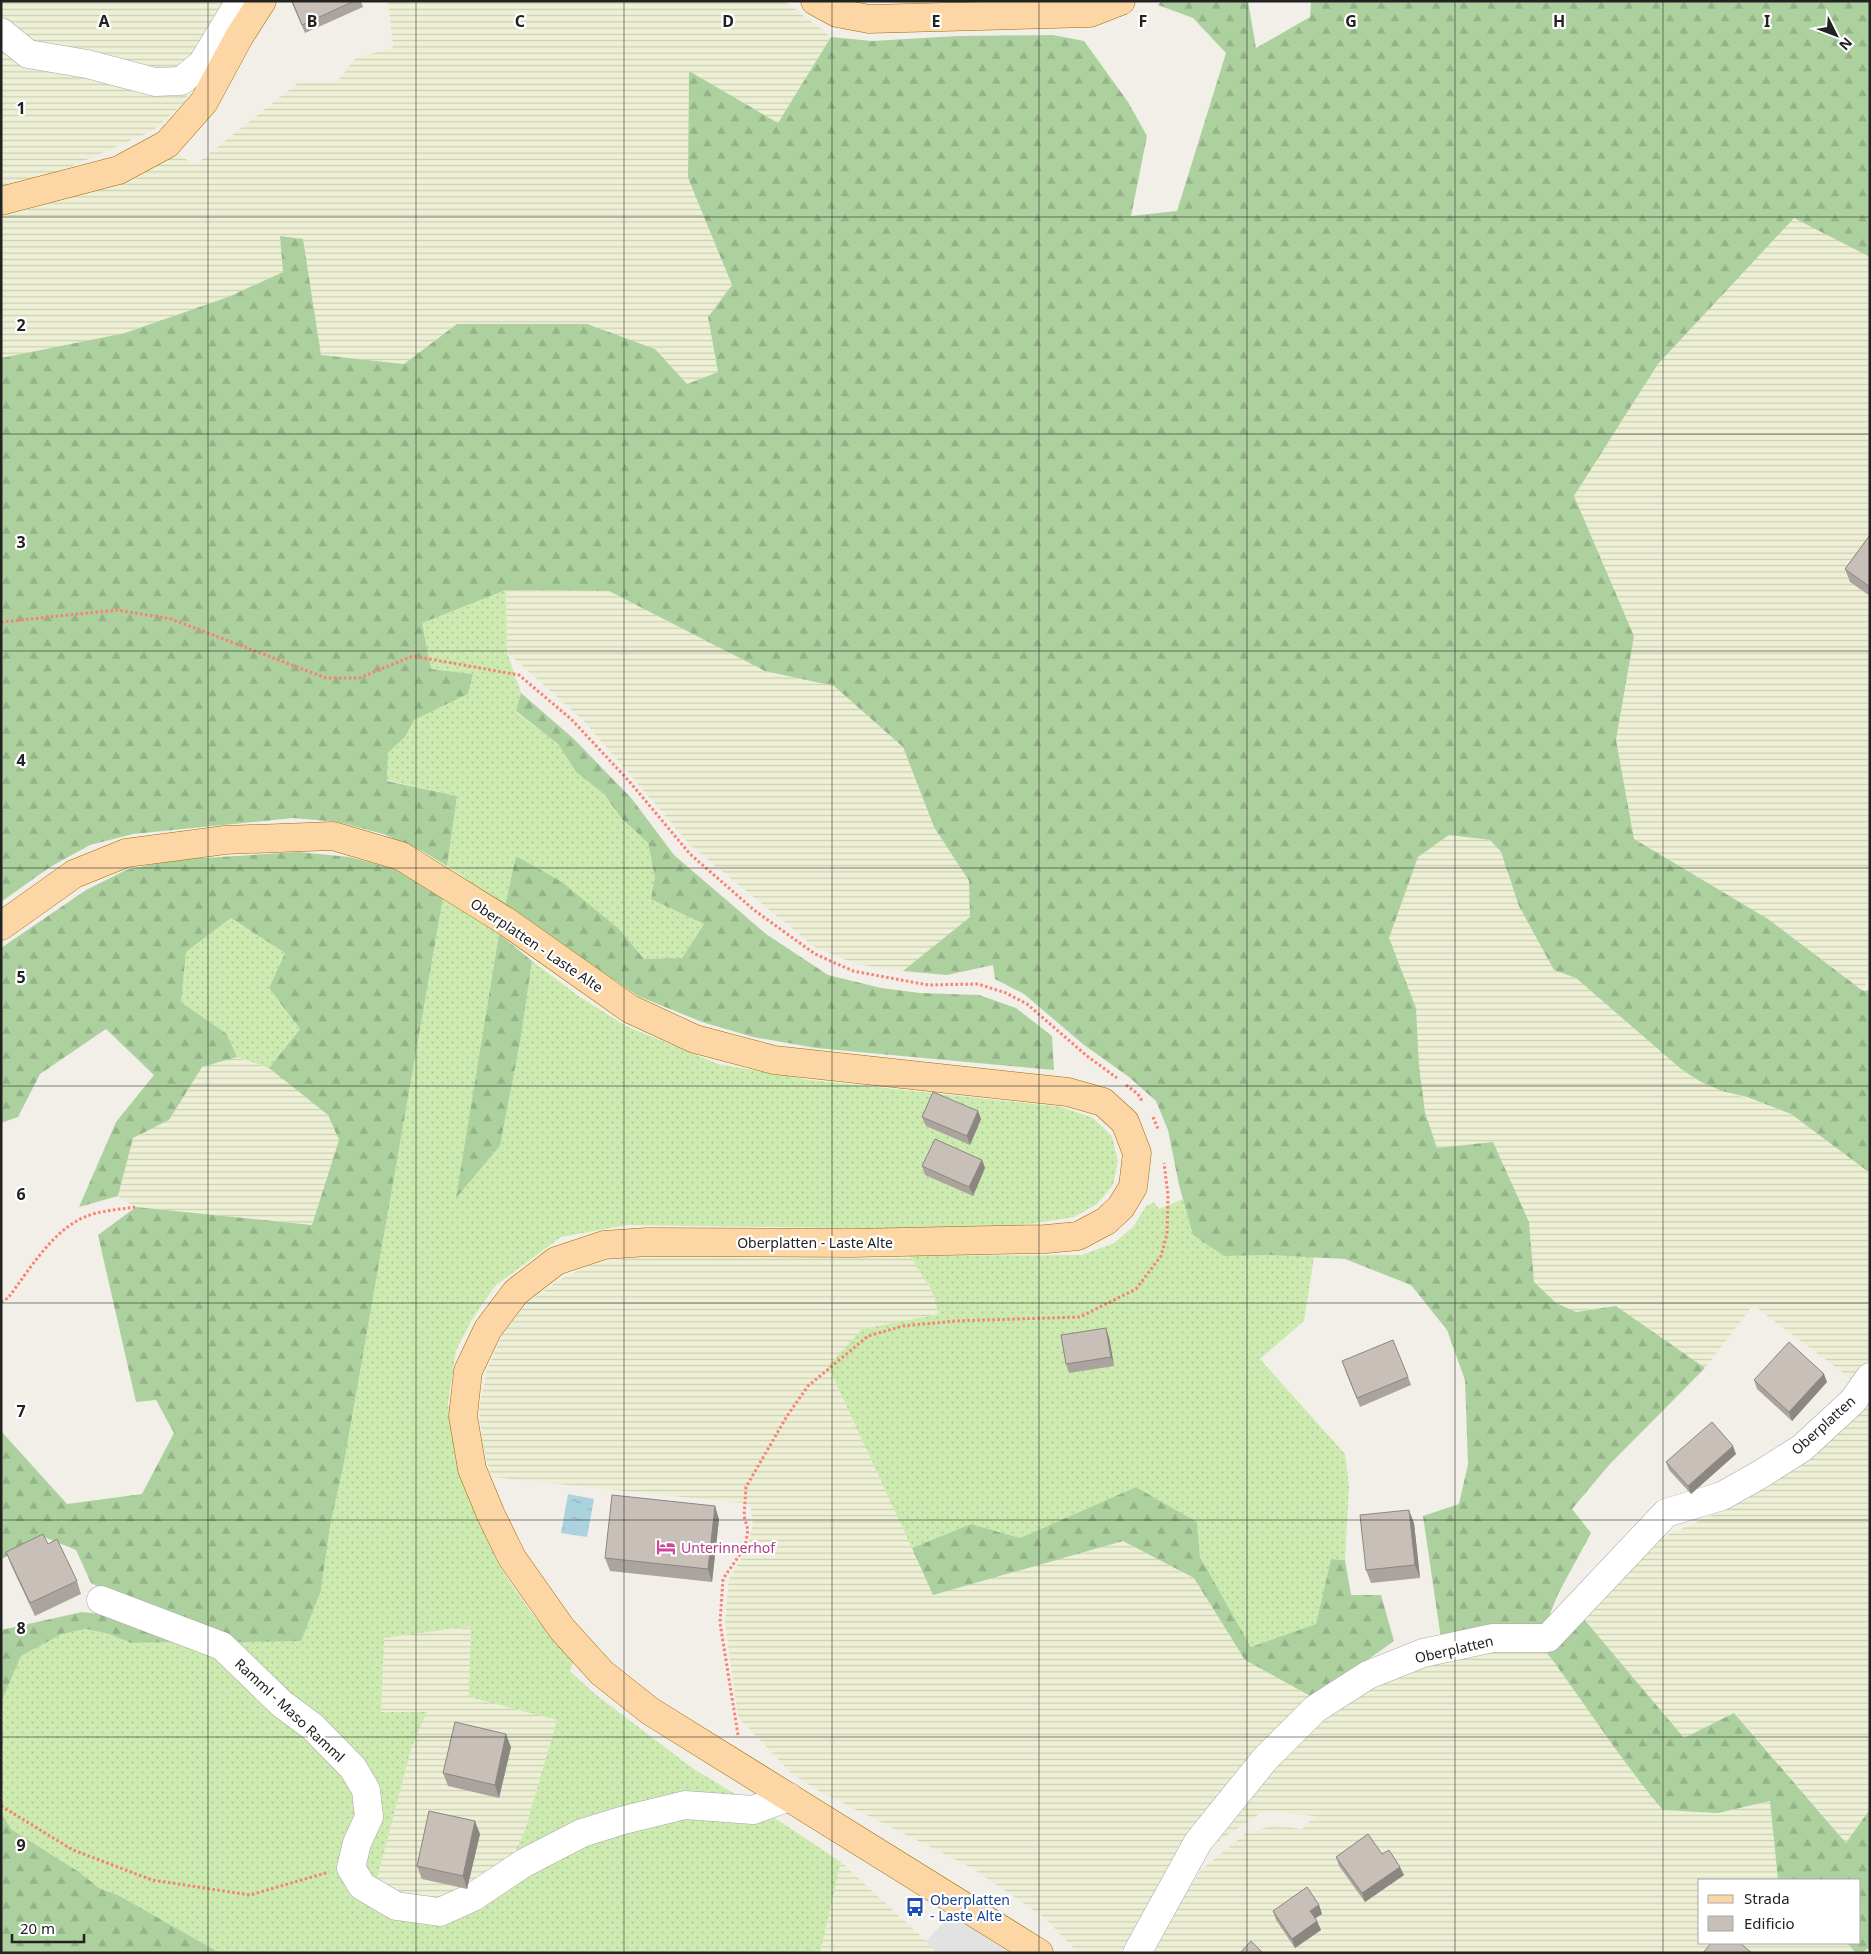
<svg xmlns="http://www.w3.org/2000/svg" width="1871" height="1954" font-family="'Noto Sans',sans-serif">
<defs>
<pattern id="farmland-rules" width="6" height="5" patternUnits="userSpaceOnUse" patternTransform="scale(1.25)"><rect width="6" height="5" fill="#eef0d5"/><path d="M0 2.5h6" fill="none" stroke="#ccceb7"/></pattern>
<pattern id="grass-dots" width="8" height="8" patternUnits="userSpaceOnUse" patternTransform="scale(1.25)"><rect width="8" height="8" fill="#cdebb0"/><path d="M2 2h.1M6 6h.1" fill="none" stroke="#b0c997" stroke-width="1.8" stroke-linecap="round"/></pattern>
<pattern id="forest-firs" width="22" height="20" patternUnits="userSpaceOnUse" patternTransform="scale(1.25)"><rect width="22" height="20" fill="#add19e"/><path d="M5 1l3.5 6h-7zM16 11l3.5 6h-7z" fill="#95b388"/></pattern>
<pattern id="water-ripples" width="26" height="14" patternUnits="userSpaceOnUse" patternTransform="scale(1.25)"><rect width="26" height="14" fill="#aad3df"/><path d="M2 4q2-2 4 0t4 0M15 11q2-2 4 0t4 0" fill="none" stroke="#92b5bf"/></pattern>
</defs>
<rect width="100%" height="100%" fill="#f2efe9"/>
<g fill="url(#farmland-rules)">
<path d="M 1,1 L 228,1 L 198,60 L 175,75 L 34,45 L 1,21 Z"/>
<path d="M 388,1 L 785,1 L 831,37 L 778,123 L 689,71 L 688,178 L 732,285 L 708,317 L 718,372 L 687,384 L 655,349 L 457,324 L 404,364 L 321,355 L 303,239 L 280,237 L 283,272 L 228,297 L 125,333 L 1,358 L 1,217 L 133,180 L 174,152 L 195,165 L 299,82 L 337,82 L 355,59 L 393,47 Z"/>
<path d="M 1,42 L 193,86 L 184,102 L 154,130 L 43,179 L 1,188 Z"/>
<path d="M 1794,217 L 1870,257 L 1870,973 L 1863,991 L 1768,919 L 1634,840 L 1616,740 L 1634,636 L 1574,496 L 1658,364 Z"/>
<path d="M 506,590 L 609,591 L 765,671 L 834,686 L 903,747 L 934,827 L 969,881 L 971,917 L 903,971 L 856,964 L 815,947 L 691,846 L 583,720 L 507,652 Z"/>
<path d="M 1449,835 L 1490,840 L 1501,852 L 1511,884 L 1554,970 L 1576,978 L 1681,1069 L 1701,1082 L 1791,1114 L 1870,1173 L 1870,1359 L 1854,1381 L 1753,1305 L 1705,1368 L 1616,1306 L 1576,1312 L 1556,1303 L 1534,1282 L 1529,1222 L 1437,1148 L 1425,1112 L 1419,1066 L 1389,938 L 1418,857 Z"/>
<path d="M 236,1057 L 269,1068 L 328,1115 L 339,1140 L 312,1225 L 136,1207 L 118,1196 L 133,1138 L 169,1120 L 202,1066 Z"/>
<path d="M 910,1256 L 932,1291 L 939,1314 L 862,1329 L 933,1594 L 1123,1541 L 1194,1578 L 1245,1660 L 1314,1698 L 1127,1953 L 1078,1953 L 1045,1918 L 972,1868 L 819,1791 L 792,1774 L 738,1717 L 725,1622 L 729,1579 L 748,1548 L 753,1523 L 750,1504 L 491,1477 L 483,1446 L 479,1409 L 487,1369 L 504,1331 L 528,1302 L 559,1280 L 596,1262 L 644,1257 Z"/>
<path d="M 1870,1397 L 1870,1809 L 1846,1843 L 1735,1713 L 1684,1738 L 1583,1618 L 1624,1568 L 1663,1537 L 1717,1513 L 1766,1485 Z"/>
<path d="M 471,1626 L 470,1697 L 557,1720 L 525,1830 L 510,1864 L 435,1903 L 375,1886 L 412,1746 L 427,1712 L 381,1712 L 384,1637 Z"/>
<path d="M 1497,1643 L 1541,1645 L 1567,1678 L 1638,1781 L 1718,1813 L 1770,1801 L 1778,1880 L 1700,1880 L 1700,1943 L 1847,1943 L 1856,1953 L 1152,1953 L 1160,1933 L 1201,1870 L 1245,1834 L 1274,1825 L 1302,1829 L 1315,1816 L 1264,1811 L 1204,1851 L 1278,1761 L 1354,1692 Z"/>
<path d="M 841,1862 L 926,1941 L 936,1953 L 820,1953 Z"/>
</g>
<g fill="url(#grass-dots)" fill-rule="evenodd">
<path d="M 506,590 L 507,652 L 521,693 L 516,712 L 558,744 L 576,772 L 604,794 L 622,819 L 648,843 L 655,877 L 652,899 L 704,924 L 682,958 L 644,959 L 620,930 L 516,856 L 505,906 L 447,866 L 457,796 L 387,780 L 388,753 L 405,737 L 414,720 L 468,694 L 473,674 L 431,669 L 422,623 Z"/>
<path d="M 443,898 L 499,934 L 457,1197 L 500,1146 L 521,1037 L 532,961 L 580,997 L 626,1026 L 718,1064 L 810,1080 L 1062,1107 L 1093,1118 L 1112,1136 L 1118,1161 L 1113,1185 L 1097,1204 L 1074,1217 L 990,1230 L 627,1225 L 561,1237 L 495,1286 L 471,1321 L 456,1351 L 448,1403 L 456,1463 L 477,1517 L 501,1569 L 530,1611 L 573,1663 L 570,1671 L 595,1694 L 691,1767 L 784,1824 L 841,1862 L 820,1953 L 220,1953 L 120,1896 L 99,1888 L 79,1872 L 11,1829 L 1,1812 L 1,1703 L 21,1656 L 62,1634 L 86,1629 L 109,1634 L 131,1643 L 230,1642 L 321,1590 L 330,1526 L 344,1463 ZM 471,1626 L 469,1697 L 557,1720 L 525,1830 L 510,1863 L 435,1903 L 375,1886 L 412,1746 L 427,1712 L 381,1712 L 384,1638 Z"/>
<path d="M 231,918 L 285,953 L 269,988 L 300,1029 L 269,1068 L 237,1057 L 227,1034 L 181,1002 L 186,952 Z"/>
<path d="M 1183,1199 L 1193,1235 L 1224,1256 L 1268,1255 L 1314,1257 L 1304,1321 L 1260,1359 L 1345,1454 L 1349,1486 L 1345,1560 L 1331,1559 L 1316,1625 L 1251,1647 L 1200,1557 L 1197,1522 L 1136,1487 L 1020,1538 L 971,1524 L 912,1548 L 828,1366 L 862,1329 L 939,1314 L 932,1291 L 910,1256 L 1082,1255 L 1114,1243 L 1133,1227 L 1146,1206 L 1154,1202 L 1159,1209 Z"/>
</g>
<g fill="url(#forest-firs)">
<path d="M 1161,1 L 1248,1 L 1256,48 L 1310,17 L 1311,1 L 1870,1 L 1870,257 L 1794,218 L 1658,364 L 1574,496 L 1634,636 L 1616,740 L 1634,839 L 1768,919 L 1863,991 L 1870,990 L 1870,1173 L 1791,1114 L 1747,1097 L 1722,1091 L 1701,1082 L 1681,1069 L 1576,978 L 1554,970 L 1519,906 L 1501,852 L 1490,840 L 1449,835 L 1418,857 L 1389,938 L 1416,1008 L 1419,1066 L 1425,1112 L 1437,1148 L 1493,1142 L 1529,1222 L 1534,1282 L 1556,1303 L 1576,1312 L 1616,1306 L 1705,1368 L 1609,1465 L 1572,1509 L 1591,1533 L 1558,1594 L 1544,1629 L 1441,1639 L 1423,1516 L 1459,1504 L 1468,1464 L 1465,1380 L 1447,1330 L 1411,1285 L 1345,1259 L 1268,1255 L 1224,1256 L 1193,1235 L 1179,1185 L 1168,1130 L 1156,1101 L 1129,1077 L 1084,1045 L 1024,994 L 995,979 L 993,965 L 947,975 L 903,971 L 970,917 L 969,881 L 934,827 L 903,747 L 834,686 L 765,671 L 609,591 L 506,590 L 422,623 L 431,669 L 473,674 L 468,694 L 414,720 L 405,737 L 388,753 L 387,781 L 457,796 L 447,866 L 422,851 L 383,834 L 338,822 L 293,818 L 133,834 L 90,845 L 50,867 L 1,902 L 1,358 L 125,333 L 228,297 L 283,272 L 280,236 L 303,239 L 321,355 L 404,364 L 457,324 L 587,324 L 655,349 L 687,384 L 718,372 L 708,317 L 732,285 L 688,178 L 689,71 L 778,123 L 831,37 L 872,41 L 957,36 L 1053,35 L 1084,41 L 1128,102 L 1147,136 L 1131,216 L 1177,211 L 1226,53 L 1193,18 L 1158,5 Z"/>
<path d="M 521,693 L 574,739 L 632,799 L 674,855 L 766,934 L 828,975 L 881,988 L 920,993 L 979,995 L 1016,1008 L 1052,1036 L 1054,1070 L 816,1048 L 753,1037 L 702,1022 L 638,996 L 505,906 L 516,856 L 562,882 L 620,930 L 644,959 L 682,958 L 704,924 L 651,899 L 655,877 L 648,843 L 622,819 L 604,794 L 576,772 L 558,744 L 516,711 Z"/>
<path d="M 299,852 L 349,857 L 395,869 L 443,898 L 344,1463 L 330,1526 L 321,1590 L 301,1641 L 230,1642 L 124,1600 L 91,1583 L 76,1550 L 44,1537 L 1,1559 L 1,1431 L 67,1504 L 142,1494 L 174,1433 L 156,1400 L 136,1402 L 98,1235 L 136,1207 L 312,1225 L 339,1140 L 328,1115 L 269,1068 L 300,1029 L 269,988 L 285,953 L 231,918 L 186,952 L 181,1002 L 227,1034 L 237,1057 L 202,1067 L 169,1120 L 133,1138 L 118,1196 L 79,1207 L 116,1122 L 154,1075 L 106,1029 L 40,1074 L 18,1117 L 1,1123 L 1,948 L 86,890 L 126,870 L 172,860 Z"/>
<path d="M 499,934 L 532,961 L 521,1037 L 500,1146 L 456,1198 Z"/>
<path d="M 1136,1487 L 1197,1522 L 1200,1557 L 1251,1647 L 1316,1624 L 1331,1559 L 1345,1560 L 1351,1595 L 1381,1595 L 1394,1641 L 1314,1698 L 1245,1660 L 1194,1578 L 1123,1541 L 933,1595 L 912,1548 L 971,1524 L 1020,1538 Z"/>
<path d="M 82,1612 L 130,1617 L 191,1642 L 131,1643 L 109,1634 L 86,1629 L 62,1634 L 21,1656 L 1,1703 L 1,1630 Z"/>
<path d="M 1583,1618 L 1684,1738 L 1734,1713 L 1846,1843 L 1870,1809 L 1870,1947 L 1862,1953 L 1856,1953 L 1847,1943 L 1860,1943 L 1860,1880 L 1778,1880 L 1770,1801 L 1718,1813 L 1663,1810 C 1618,1758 1583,1699 1541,1645 Z"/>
<path d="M 1,1812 L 11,1829 L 79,1872 L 99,1888 L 120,1896 L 220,1953 L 1,1953 Z"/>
</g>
<path fill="#e2e2e2" d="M 951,1915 L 1010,1953 L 936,1953 L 926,1941 Z"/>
<path fill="url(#water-ripples)" d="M 568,1494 L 594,1499 L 587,1537 L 561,1533 Z"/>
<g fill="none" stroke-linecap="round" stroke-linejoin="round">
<g stroke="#a9a9a9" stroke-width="29">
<g id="minor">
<path d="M 1,32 L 28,54 L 87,64 L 155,82 L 181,81 L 202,64 L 240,1"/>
<path d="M 101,1600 L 222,1646 L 282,1704 L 313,1727 L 353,1768 L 366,1790 L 369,1817 L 357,1843 L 351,1868 L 362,1886 L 396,1906 L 440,1912 L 473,1897 L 524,1863 L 582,1833 L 624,1820 L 685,1805 L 753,1810 L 789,1797"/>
<path d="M 1137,1953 L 1198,1842 L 1265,1759 L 1315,1709 L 1368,1675 L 1423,1653 L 1493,1638 L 1548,1638 L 1666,1513 L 1722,1496 L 1761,1474 L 1802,1448 L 1853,1401 L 1870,1377"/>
</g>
</g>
<g stroke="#a06b00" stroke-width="29">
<g id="major">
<path d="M 815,1 L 837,13 L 869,19 L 1090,13 L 1121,1"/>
<path d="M 1,201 L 119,170 L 167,144 L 204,102 L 239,37 L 262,1"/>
<path d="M 1,926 L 74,874 L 126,853 L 225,840 L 333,836 L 401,856 L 507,922 L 630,1009 L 695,1039 L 774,1060 L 1068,1092 L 1103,1102 L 1125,1122 L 1137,1153 L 1133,1187 L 1121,1207 L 1106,1221 L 1078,1236 L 1046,1239 L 853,1243 L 647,1242 L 604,1245 L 556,1261 L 516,1292 L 488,1329 L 468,1371 L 463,1416 L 472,1469 L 491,1515 L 512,1558 L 562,1629 L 602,1673 L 650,1711 L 1039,1953"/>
</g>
</g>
<g stroke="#fa8072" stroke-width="3" stroke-dasharray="2.5 2.5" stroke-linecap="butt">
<path d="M 1,622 L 117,610 L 171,619 L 326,678 L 359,678 L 413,656 L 519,675 L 571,719 L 629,781 L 690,854 L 754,910 L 815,954 L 853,971 L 928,985 L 978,984 L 1006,993 L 1027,1004 L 1087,1056 L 1117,1078"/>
<path d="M 1126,1085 L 1138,1094 L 1142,1101"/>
<path d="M 1153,1117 L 1158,1129"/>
<path d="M 1,1302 L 8,1298 C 31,1268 55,1225 93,1214 C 107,1210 122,1209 136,1207"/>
<path d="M 738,1735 L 720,1623 L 723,1579 L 745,1547 L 748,1530 L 744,1516 L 746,1487 L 787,1416 L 808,1386 L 868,1336 L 903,1326 L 955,1321 L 1080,1317 L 1136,1289 L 1161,1256 L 1167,1234 L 1168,1195 L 1164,1163"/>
<path d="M 1,1806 L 73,1850 L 152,1880 L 250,1895 L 329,1872"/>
</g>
<use href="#minor" stroke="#fff" stroke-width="28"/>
<use href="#major" stroke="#fcd6a4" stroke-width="28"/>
</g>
<g fill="#aba49e">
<path d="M 291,1 L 361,1 L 363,7 L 305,33 Z"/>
<path d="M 1870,535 L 1870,596 L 1850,582 L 1845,569 Z"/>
<path d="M 978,1111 L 981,1119 L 970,1145 L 926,1126 L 922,1117 Z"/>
<path d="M 982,1160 L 985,1168 L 973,1196 L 925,1175 L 922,1166 Z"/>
<path d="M 1109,1337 L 1114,1366 L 1069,1373 L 1066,1364 Z"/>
<path d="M 1345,1370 L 1408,1377 L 1411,1385 L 1360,1407 Z"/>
<path d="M 1754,1380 L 1827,1382 L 1792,1421 L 1757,1389 Z"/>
<path d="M 1736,1454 L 1691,1494 L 1669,1470 L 1666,1462 Z"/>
<path d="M 719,1519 L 712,1582 L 610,1571 L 605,1558 Z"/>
<path d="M 1414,1523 L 1420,1578 L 1371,1583 L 1366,1570 Z"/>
<path d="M 48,1544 L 77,1581 L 81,1594 L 35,1616 L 11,1565 L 6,1552 Z"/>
<path d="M 511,1747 L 499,1798 L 448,1786 L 443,1773 Z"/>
<path d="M 480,1834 L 467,1889 L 422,1879 L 417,1866 Z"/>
<path d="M 1382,1854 L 1404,1875 L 1365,1902 L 1339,1866 L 1336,1857 Z"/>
<path d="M 1319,1905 L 1322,1914 L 1315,1918 L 1321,1930 L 1295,1948 L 1276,1920 L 1273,1911 Z"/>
</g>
<g fill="#8b8681">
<path d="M 978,1111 L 981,1119 L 970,1145 L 967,1136 Z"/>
<path d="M 982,1160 L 985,1168 L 973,1196 L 969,1187 Z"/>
<path d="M 1106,1328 L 1109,1337 L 1114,1366 L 1111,1357 Z"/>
<path d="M 1824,1374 L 1827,1382 L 1792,1421 L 1789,1412 Z"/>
<path d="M 1733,1446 L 1736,1454 L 1691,1494 L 1688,1486 Z"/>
<path d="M 715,1506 L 719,1519 L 712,1582 L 708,1569 Z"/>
<path d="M 1409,1510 L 1414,1523 L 1420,1578 L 1415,1565 Z"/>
<path d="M 506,1734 L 511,1747 L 499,1798 L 495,1785 Z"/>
<path d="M 475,1821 L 480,1834 L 467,1889 L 463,1876 Z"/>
<path d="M 1400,1867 L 1404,1875 L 1365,1902 L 1362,1893 Z"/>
<path d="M 1319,1905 L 1322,1914 L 1313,1920 L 1310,1911 Z"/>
<path d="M 1317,1921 L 1321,1930 L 1295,1948 L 1292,1939 Z"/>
</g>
<g fill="#c7bfb8" stroke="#8b8681">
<path d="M 292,1 L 354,1 L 302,25 Z"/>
<path d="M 1870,535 L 1870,587 L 1845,569 Z"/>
<path d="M 933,1092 L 978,1111 L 967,1136 L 922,1117 Z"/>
<path d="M 935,1139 L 982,1160 L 969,1187 L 922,1166 Z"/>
<path d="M 1106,1328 L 1111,1357 L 1066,1364 L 1061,1335 Z"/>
<path d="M 1393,1340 L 1408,1377 L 1357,1398 L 1342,1361 Z"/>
<path d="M 1789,1342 L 1824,1374 L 1789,1412 L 1754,1380 Z"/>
<path d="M 1712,1422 L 1733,1446 L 1688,1486 L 1666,1462 Z"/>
<path d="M 612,1495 L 715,1506 L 708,1569 L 605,1558 Z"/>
<path d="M 1409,1510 L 1415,1565 L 1366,1570 L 1360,1515 Z"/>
<path d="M 43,1534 L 48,1544 L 57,1539 L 77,1581 L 30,1603 L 6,1552 Z"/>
<path d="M 455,1722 L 506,1734 L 495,1785 L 443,1773 Z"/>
<path d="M 429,1811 L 475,1821 L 463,1876 L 417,1866 Z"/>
<path d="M 1368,1834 L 1382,1854 L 1389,1850 L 1400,1867 L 1362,1893 L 1336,1857 Z"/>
<path d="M 1307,1887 L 1319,1905 L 1310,1911 L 1317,1921 L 1292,1939 L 1273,1911 Z"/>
<path d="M 1251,1941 L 1263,1953 L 1240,1953 Z"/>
<path d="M 1711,1943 L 1740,1943 L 1752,1953 L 1703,1953 Z"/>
</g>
<path fill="none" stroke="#222" stroke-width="1" stroke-opacity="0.55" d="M 208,1 L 208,1953M 416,1 L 416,1953M 624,1 L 624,1953M 832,1 L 832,1953M 1039,1 L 1039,1953M 1247,1 L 1247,1953M 1455,1 L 1455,1953M 1663,1 L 1663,1953M 1,217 L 1870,217M 1,434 L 1870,434M 1,651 L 1870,651M 1,868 L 1870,868M 1,1086 L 1870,1086M 1,1303 L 1870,1303M 1,1520 L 1870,1520M 1,1737 L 1870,1737"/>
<defs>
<g id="hotel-bare" transform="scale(1.5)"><path d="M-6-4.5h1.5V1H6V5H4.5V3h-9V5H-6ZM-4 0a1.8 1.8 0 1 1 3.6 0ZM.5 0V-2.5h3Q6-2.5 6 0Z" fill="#d1479c" stroke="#fff" stroke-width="2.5" paint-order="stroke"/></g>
<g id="bus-bare" transform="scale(1.5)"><path d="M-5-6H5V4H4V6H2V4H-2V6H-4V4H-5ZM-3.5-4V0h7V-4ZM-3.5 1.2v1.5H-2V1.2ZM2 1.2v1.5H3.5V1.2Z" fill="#1a4fb4" stroke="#fff" stroke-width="2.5" paint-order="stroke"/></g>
</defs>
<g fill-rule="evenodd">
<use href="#hotel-bare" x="666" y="1547"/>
<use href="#bus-bare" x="915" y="1907"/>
</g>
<g text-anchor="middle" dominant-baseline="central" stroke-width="4.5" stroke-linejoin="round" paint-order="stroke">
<g font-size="14" fill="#222" stroke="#fff">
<text transform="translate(537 945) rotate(34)">Oberplatten - Laste Alte</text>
<text x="815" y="1242">Oberplatten - Laste Alte</text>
<text transform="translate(1823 1425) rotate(-42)">Oberplatten</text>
<text transform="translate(1454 1649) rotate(-13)">Oberplatten</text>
<text transform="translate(290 1710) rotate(43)">Ramml - Maso Ramml</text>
</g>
<g font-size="14" fill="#b23c85" stroke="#fff" text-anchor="start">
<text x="681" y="1547">Unterinnerhof</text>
</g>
<g font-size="14" fill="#164399" stroke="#fff" text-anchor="start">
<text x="930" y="1899">Oberplatten<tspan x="930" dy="16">- Laste Alte</tspan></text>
</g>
</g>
<g font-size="16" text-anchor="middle" font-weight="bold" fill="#222" stroke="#fff" stroke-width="4.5" stroke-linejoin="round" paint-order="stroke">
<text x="104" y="27">A</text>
<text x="312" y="27">B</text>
<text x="520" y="27">C</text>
<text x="728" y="27">D</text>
<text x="936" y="27">E</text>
<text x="1143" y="27">F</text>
<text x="1351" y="27">G</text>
<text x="1559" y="27">H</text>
<text x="1767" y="27">I</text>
<text x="21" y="114">1</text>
<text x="21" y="331">2</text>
<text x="21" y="548">3</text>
<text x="21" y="766">4</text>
<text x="21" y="983">5</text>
<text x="21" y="1200">6</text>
<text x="21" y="1417">7</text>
<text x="21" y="1634">8</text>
<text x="21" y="1851">9</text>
</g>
<rect width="1871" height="1954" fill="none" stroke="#222222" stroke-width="5"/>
<rect x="1698" y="1879" width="162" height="65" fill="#ffffff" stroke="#a7a7a7"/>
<rect x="1708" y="1895" width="25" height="8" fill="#fcd6a4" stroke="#a7a7a7"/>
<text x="1744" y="1904" font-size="15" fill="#222222">Strada</text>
<rect x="1708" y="1916" width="25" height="15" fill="#c7bfb8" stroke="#a7a7a7"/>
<text x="1744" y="1929" font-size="15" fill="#222222">Edificio</text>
<g transform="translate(1836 35) rotate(132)" stroke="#ffffff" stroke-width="4" paint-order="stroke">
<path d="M0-4L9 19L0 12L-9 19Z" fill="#222222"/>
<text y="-8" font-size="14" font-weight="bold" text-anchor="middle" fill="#222222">N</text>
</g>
<path d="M12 1934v8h72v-8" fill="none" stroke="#222222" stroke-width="2.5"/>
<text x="20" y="1934" font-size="15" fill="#222222" stroke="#ffffff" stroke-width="4" paint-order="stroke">20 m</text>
</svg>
